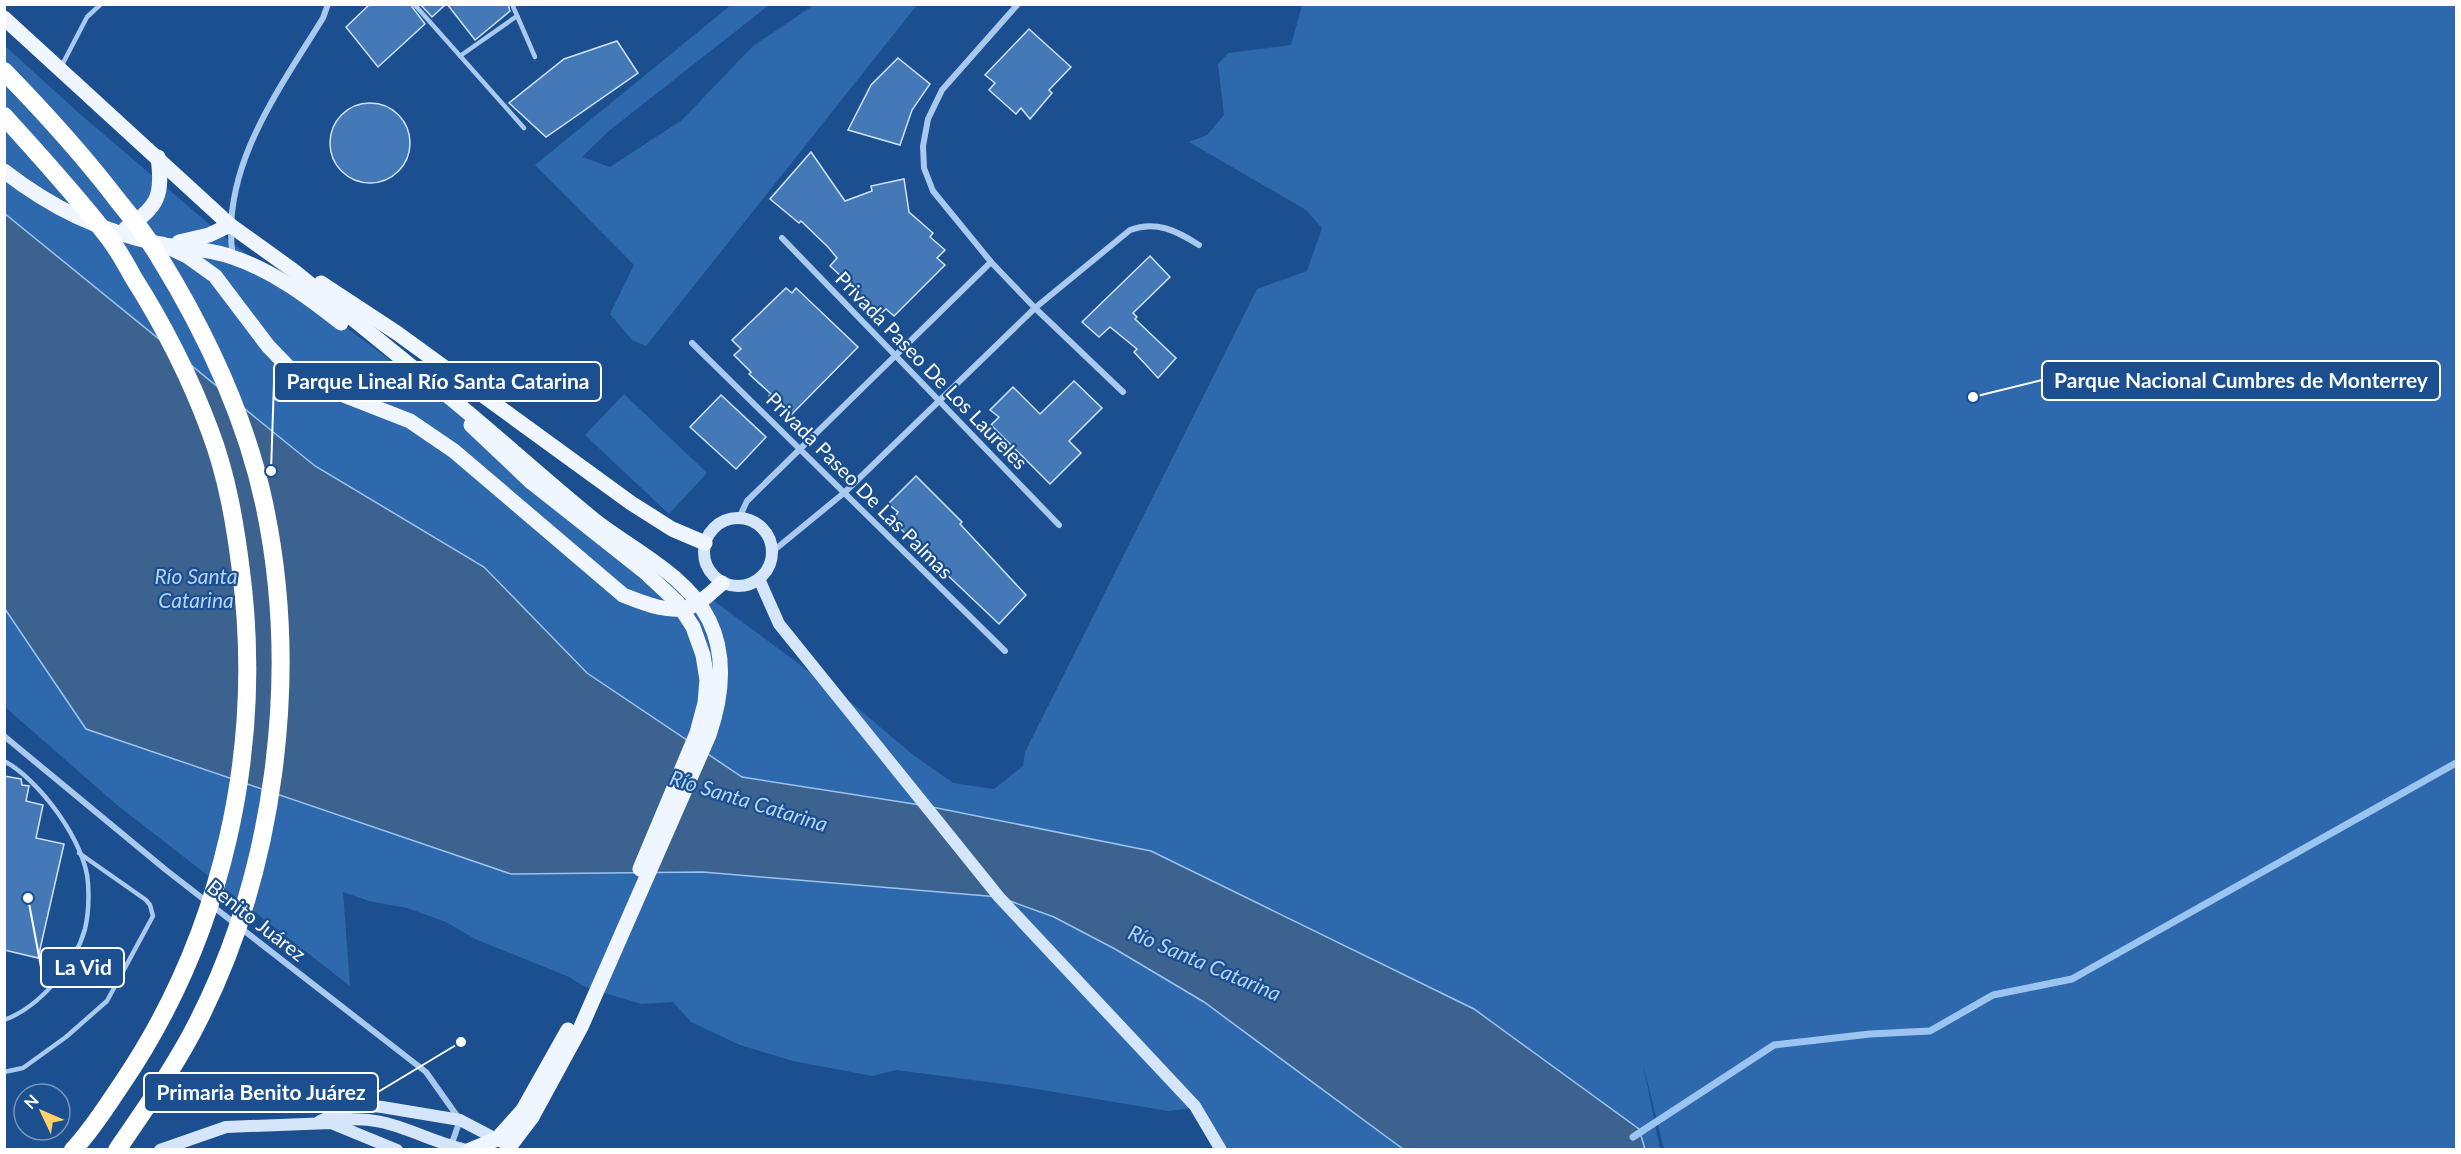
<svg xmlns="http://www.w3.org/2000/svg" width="2461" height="1154" font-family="Lato,sans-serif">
<rect width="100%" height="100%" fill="#1b4f8f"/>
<g fill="#2e69ad">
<path d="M 731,5 L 769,5 L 610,130 L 582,157 L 610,167 L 682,120 L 753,46 L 814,5 L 917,5 L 646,346 L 632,340 L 610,314 L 634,265 L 535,165 Z"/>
<path d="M 1302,5 L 2456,5 L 2456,1149 L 1664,1149 L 1643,1064 L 1660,1149 L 1226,1149 L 1202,1107 L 1168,1111 L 1018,1086 L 896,1070 L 872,1076 L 793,1061 L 740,1045 L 691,1022 L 673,1002 L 641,1004 L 585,987 L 569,977 L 475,939 L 446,922 L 407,908 L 369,901 L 343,892 L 350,986 L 117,805 L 5,707 L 4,45 L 80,114 L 223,236 L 854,705 L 912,754 L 953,783 L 994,789 L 1023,766 L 1025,752 L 1257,289 L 1307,271 L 1322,228 L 1306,210 L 1189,142 L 1207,135 L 1224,115 L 1218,64 L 1228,53 L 1291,45 Z"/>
<path d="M 624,394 L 707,473 L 669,514 L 585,435 Z"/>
</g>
<path fill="#3c6290" stroke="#9cc4f0" stroke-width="1.5" d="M 4,213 L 315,466 L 484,567 L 587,673 L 742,777 L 927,806 L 1151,851 L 1474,1009 L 1639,1129 L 1645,1149 L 1403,1149 L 1204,1002 L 1115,949 L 1054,917 L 999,897 L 703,872 L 511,874 L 86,729 L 5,609 Z"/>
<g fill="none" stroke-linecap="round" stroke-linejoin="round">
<path stroke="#9cc4f0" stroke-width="7" d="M 1633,1137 L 1774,1045 L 1870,1034 L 1930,1031 L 1993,995 L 2072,979 L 2456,763"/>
</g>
<g fill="#4478b7" stroke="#cfe3fa" stroke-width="1.5">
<path d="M 370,4 L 410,4 L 425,24 L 378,67 L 346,27 Z"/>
<path d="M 420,4 L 446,4 L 432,17 Z"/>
<path d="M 447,4 L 508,4 L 510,11 L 475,40 Z"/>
<path d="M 1029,29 L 1071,67 L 1049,90 L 1052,93 L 1030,119 L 1021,108 L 1016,114 L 989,90 L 995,83 L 985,75 Z"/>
<path d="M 617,41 L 638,73 L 546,137 L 509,103 L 564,59 Z"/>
<path d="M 898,58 L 930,84 L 912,110 L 900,145 L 848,130 L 871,85 Z"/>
<circle cx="370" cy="143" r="40"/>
<path d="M 811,152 L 845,201 L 872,191 L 871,186 L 904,179 L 909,212 L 933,233 L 930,237 L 945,250 L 937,258 L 945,265 L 894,316 L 886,309 L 878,316 L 853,290 L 854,288 L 830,266 L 837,258 L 828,247 L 801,221 L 799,223 L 770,199 Z"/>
<path d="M 1150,256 L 1170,277 L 1133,313 L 1137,317 L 1135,319 L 1176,358 L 1158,378 L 1134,352 L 1137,349 L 1110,327 L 1099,337 L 1082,322 Z"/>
<path d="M 786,288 L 792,293 L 796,288 L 858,347 L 791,415 L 769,396 L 771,394 L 749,374 L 751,372 L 734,355 L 741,349 L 732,340 Z"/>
<path d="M 1074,381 L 1102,408 L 1069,441 L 1081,453 L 1050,484 L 991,425 L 999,417 L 990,410 L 1013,387 L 1040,414 Z"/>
<path d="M 721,395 L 766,437 L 736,469 L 690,427 Z"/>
<path d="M 916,476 L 962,522 L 960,524 L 1026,595 L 999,624 L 939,567 L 908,530 L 905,533 L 892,521 L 898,512 L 888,504 Z"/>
<path d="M 4,776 L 21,779 L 22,785 L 29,786 L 26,801 L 43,805 L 36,838 L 64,844 L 38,958 L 4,950 Z"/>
</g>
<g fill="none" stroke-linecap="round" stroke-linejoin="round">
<g stroke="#a9c9ee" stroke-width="4.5">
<path d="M 414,4 L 524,128"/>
<path d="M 512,4 L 535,57"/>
<path d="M 460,56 L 517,16"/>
<path d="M 61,67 L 87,17 L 101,4"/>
<path d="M 4,761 C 39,779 86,843 88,883 C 89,897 88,916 85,929 C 75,965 40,1007 4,1020"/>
<path d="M 4,1072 L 23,1068 L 66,1037 L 107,1001 L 153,916 L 150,905 L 146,900 L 79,853"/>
</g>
<g stroke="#a9c9ee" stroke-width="6">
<path d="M 1018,4 L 942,90 L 928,119 L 923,146 L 924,168 L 933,191 L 991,262 L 1035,308 L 1130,230 C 1156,220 1177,231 1199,245"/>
<path d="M 782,238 L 1059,525"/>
<path d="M 233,257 C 219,169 280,88 323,18 L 328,4"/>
<path d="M 692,343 L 1005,651"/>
<path d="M 739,518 L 747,501 L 991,262"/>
<path d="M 772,552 L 845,492 L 1035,308 L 1123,392"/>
<path d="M 4,736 L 166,870 L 426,1072 L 460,1120 L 451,1146"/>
</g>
<g stroke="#d6e6fa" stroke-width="12">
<circle cx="738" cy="552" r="34"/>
<path d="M 759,579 L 779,624 L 999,897 L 1195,1106 L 1221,1150"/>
<path d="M 320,1121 L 350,1108 L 364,1105 L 382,1107 L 460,1120 L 502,1142"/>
<path d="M 332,1122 C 384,1110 420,1140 467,1150"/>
<path d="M 160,1150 L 226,1127 L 331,1123 L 397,1150"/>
</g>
<g stroke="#f0f6ff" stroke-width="15">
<path d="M 4,18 L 230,225 L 294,271 L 422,375"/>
<path d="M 4,171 C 53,209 100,231 160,244 C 184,249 208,248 232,257 C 273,271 307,296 341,323"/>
<path d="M 126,228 C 159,207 163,194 158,157"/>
<path d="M 179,242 L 209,235 L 230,225"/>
<path d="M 162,244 L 187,256 L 215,276 L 268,346 L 293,372 L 318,385 L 410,421 L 454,451 L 623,595 C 643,603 671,615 692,606 C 703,602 714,590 722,583"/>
<path d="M 321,283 L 397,333 L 631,503 L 672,529 L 705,543"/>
<path d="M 470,1150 L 497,1139 L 523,1110"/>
<path d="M 507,1150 L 532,1117"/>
</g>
<g stroke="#f0f6ff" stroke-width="15">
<path d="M 422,375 C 481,421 535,472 593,519 C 632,550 686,574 709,620 C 727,657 722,697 709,735 L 581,1027 L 532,1117"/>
<path d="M 471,425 L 530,481 L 645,572 L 677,602 L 693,627 L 703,655 L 707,680 L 705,703 L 697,733 L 640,869"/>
<path d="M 523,1110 L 568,1030"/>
</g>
<g stroke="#fff" stroke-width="18">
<path d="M 4,71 C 45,113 84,156 119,202 C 133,219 147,237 158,255 C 205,331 245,415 264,503 C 301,676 275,877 192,1033 C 170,1074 143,1112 117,1150"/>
<path d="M 4,116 C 40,156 77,196 109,238 C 118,250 126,264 133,277 C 164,326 190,377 210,431 C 227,476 235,523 241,571 C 264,750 223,935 121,1085 C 106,1107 92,1130 73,1150"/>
</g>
</g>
<g text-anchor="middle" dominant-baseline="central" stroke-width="4.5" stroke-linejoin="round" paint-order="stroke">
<g font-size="20" fill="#fff" stroke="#1b4f8f">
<text transform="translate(932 370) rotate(46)">Privada Paseo De Los Laureles</text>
<text transform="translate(860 485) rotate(45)">Privada Paseo De Las Palmas</text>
<text transform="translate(257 920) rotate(38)">Benito Juárez</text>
</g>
<g font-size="21" font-style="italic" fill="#b5d3f5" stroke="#1b4f8f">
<text x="196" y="575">Río Santa<tspan x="196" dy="24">Catarina</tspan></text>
<text transform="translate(749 800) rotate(17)">Río Santa Catarina</text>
<text transform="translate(1205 962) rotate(23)">Río Santa Catarina</text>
</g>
</g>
<path fill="none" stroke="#fff" stroke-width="2" d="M1973 397L2042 380M271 471L274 382M28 898L41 967M461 1042L378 1092"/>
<g fill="#fff" stroke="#1b4f8f" stroke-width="2">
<circle cx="1973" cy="397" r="6"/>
<circle cx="271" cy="471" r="6"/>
<circle cx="28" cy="898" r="6"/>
<circle cx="461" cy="1042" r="6"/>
</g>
<g fill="#1b4f8f" stroke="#fff" stroke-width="2">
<rect x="2042" y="361" width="398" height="39" rx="6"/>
<rect x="274" y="362" width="327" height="39" rx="6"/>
<rect x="41" y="948" width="83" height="39" rx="6"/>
<rect x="144" y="1073" width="234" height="39" rx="6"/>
</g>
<g font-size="21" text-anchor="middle" font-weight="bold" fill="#fff">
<text x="2241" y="388">Parque Nacional Cumbres de Monterrey</text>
<text x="438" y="389">Parque Lineal Río Santa Catarina</text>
<text x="83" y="975">La Vid</text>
<text x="261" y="1100">Primaria Benito Juárez</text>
</g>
<rect width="2461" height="1154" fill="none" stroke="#ffffff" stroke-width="12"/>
<g transform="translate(42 1112) rotate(314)"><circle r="28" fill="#1b4f8f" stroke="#7695bc" stroke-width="1.5"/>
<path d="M0-4.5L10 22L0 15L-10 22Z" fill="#ffd166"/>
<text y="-9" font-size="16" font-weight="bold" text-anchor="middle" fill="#ffffff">N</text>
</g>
</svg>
